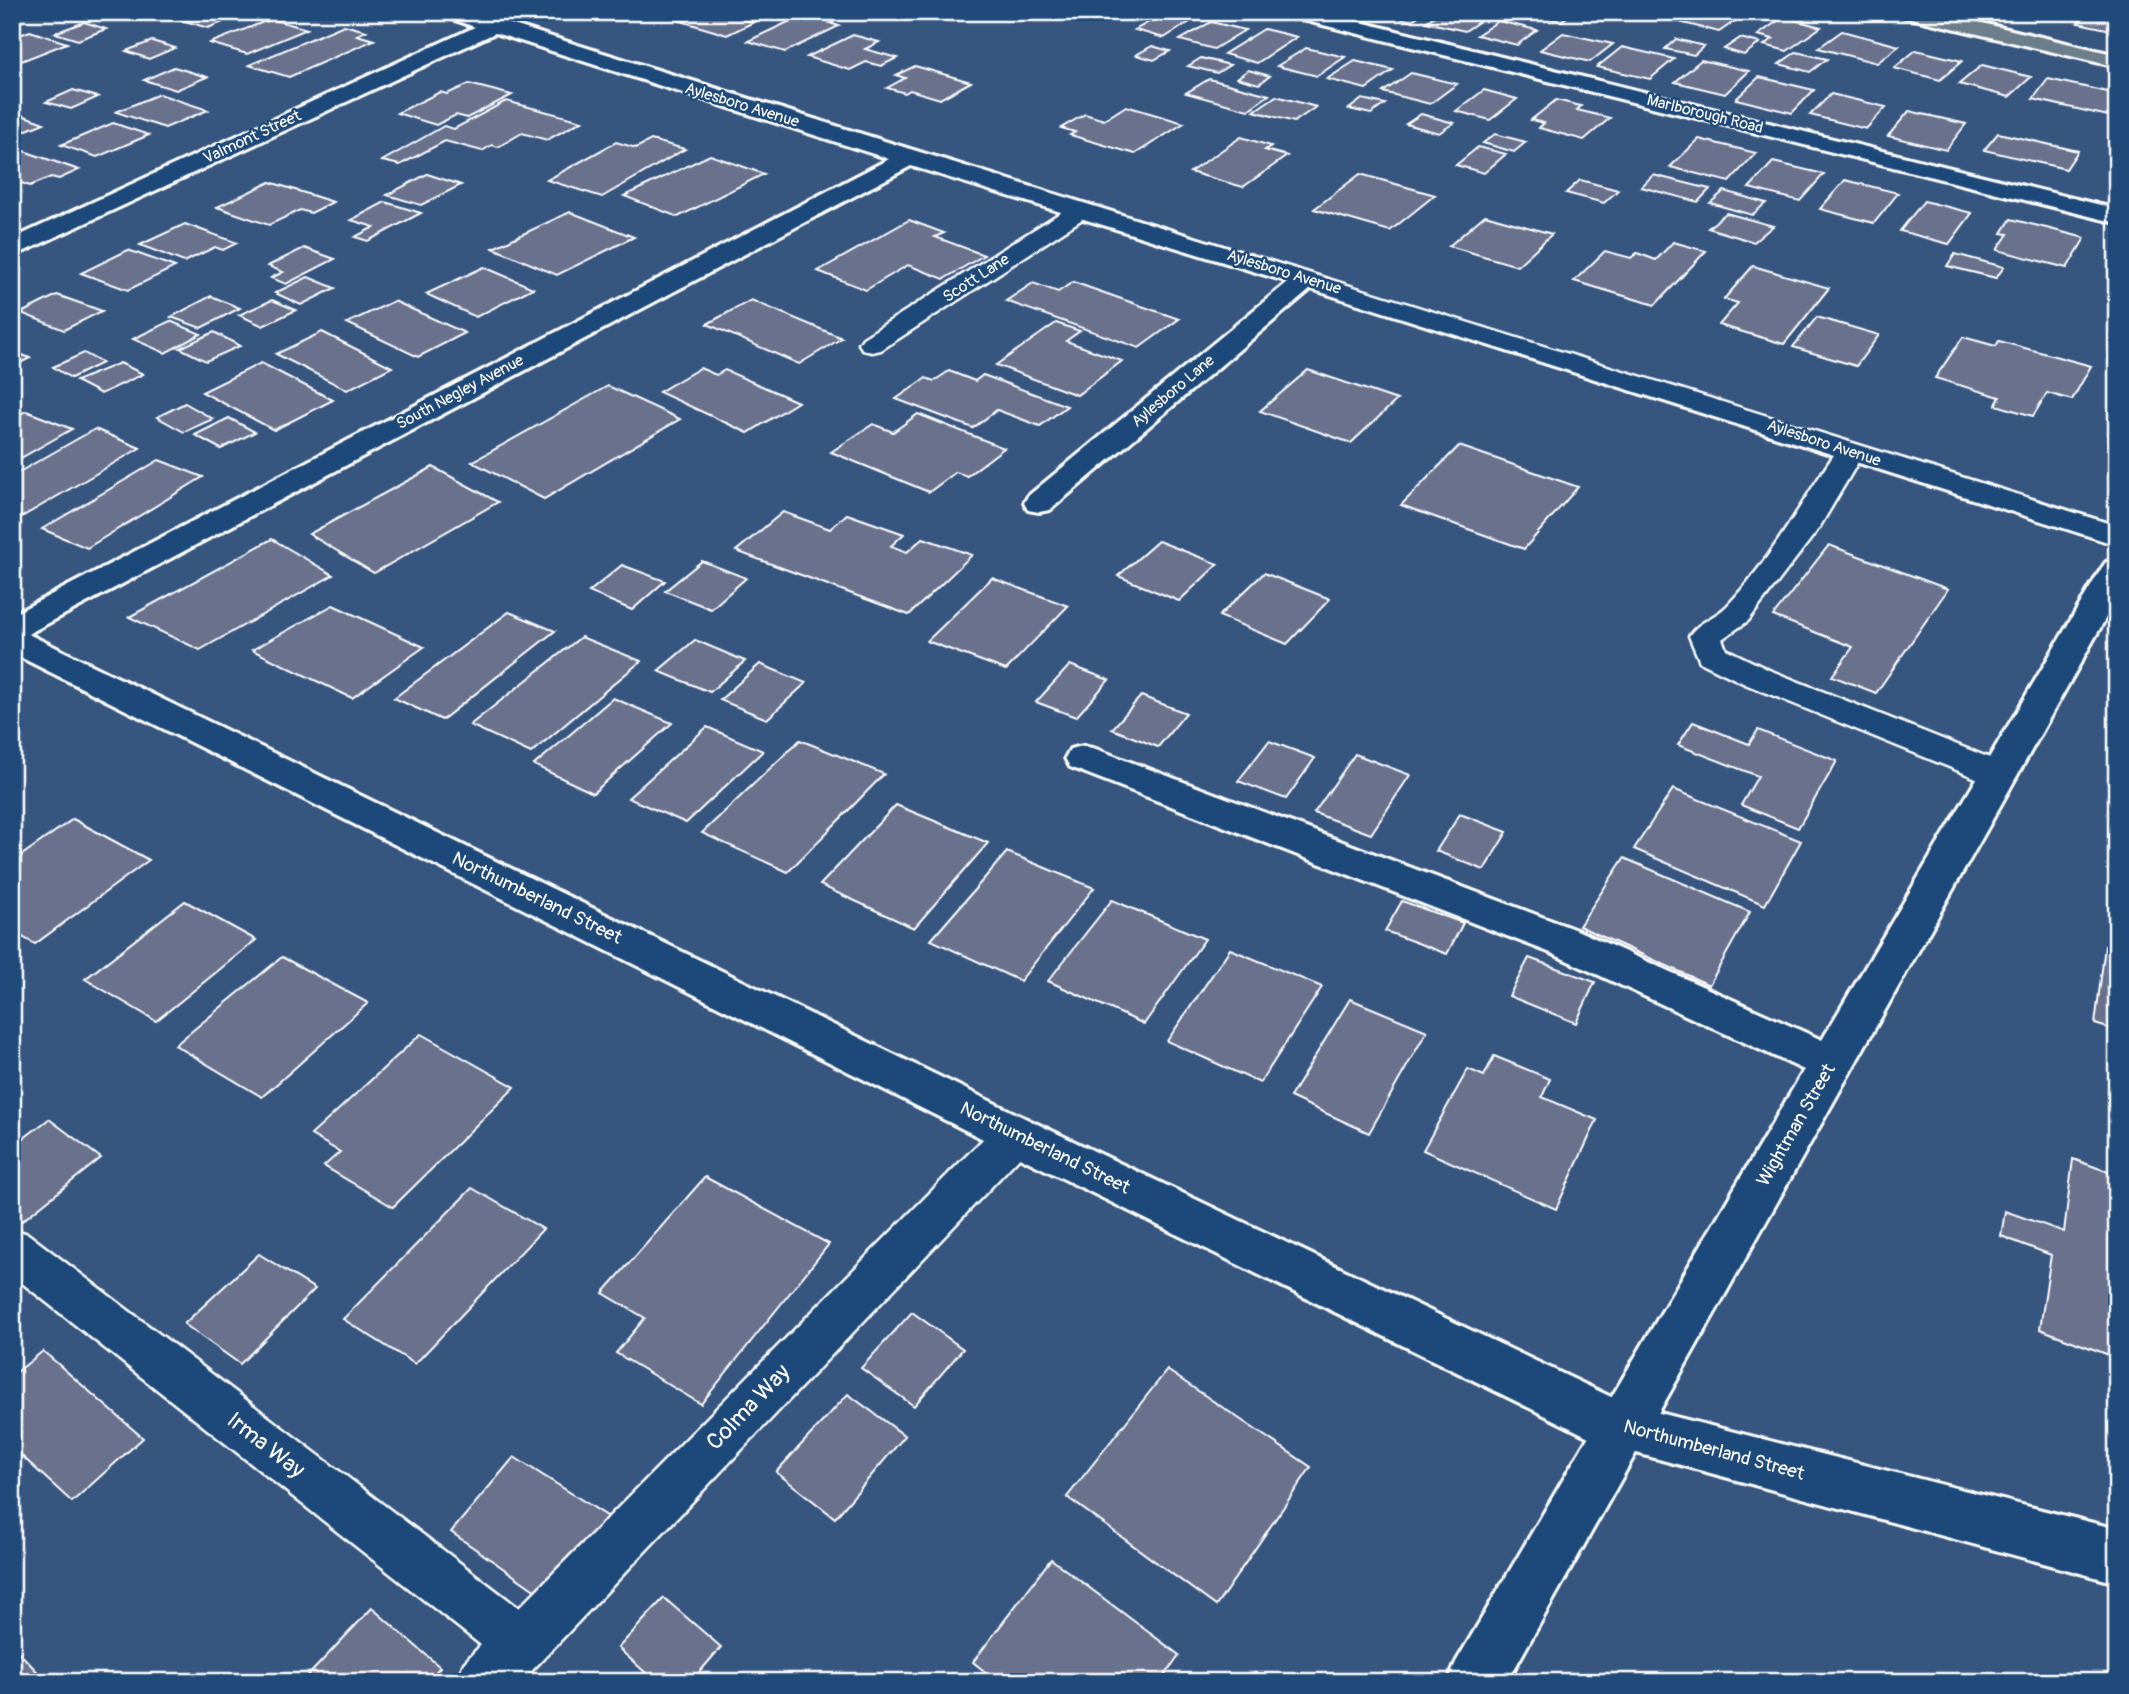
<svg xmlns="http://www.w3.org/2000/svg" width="2129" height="1694" font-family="Pangolin,sans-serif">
<rect width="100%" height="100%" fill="#365680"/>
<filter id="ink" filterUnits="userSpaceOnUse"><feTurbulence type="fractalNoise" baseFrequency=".0143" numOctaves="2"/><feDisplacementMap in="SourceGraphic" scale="14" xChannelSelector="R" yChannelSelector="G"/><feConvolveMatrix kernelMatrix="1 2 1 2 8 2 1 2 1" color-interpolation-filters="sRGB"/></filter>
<g filter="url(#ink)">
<g fill="#6a718d" stroke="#fff" stroke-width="2">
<path d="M 179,12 L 248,12 L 208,28 L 168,16 Z"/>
<path d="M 701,12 L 758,12 L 743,19 L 754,22 L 727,35 L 681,21 Z"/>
<path d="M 1376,12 L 1424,12 L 1411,21 Z"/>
<path d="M 1440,12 L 1465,12 L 1486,17 L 1465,31 L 1426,22 Z"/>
<path d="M 1551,12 L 1569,12 L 1573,13 L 1561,21 L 1544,17 Z"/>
<path d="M 1639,12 L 1748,12 L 1719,32 Z"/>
<path d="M 2033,12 L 2075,12 L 2066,20 Z"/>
<path d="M 2089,12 L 2117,12 L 2117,24 L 2111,30 L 2078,23 Z"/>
<path d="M 821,13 L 841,18 L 830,23 L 839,26 L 785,52 L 748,41 L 801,16 L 809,18 Z"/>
<path d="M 1165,13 L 1193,20 L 1164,38 L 1135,30 Z"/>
<path d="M 1783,17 L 1821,27 L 1787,51 L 1764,45 L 1773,39 L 1758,35 Z"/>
<path d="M 271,19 L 307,29 L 247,54 L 210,43 Z"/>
<path d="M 1498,21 L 1537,30 L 1517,45 L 1477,35 Z"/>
<path d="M 84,22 L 106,29 L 78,40 L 55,33 Z"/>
<path d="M 1211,22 L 1245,30 L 1214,49 L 1180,40 Z"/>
<path d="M 344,25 L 366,31 L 357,35 L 374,40 L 289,77 L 249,65 Z"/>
<path d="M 1264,29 L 1297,37 L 1257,63 L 1224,54 Z"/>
<path d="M 30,31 L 67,43 L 19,62 L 12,59 L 12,38 Z"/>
<path d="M 1842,31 L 1899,46 L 1877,63 L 1818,48 Z"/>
<path d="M 1563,33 L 1613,44 L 1590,62 L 1540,50 Z"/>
<path d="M 853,35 L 879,42 L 865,49 L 897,58 L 881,66 L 866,62 L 850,70 L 807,57 Z"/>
<path d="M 1740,38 L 1760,43 L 1744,55 L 1724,49 Z"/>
<path d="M 1676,39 L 1704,46 L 1694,55 L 1665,49 Z"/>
<path d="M 152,41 L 175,48 L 149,59 L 126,51 Z"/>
<path d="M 1152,46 L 1170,51 L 1154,60 L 1136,55 Z"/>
<path d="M 1622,47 L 1674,59 L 1650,79 L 1597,67 Z"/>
<path d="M 1306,48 L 1345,57 L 1317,76 L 1277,66 Z"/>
<path d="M 1916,50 L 1962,61 L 1940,80 L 1894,68 Z"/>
<path d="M 1796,52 L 1827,59 L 1810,72 L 1779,64 Z"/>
<path d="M 1201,58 L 1230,65 L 1217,73 L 1188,66 Z"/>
<path d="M 1701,60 L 1749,71 L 1725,94 L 1675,82 Z"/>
<path d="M 1355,61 L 1393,70 L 1366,89 L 1327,79 Z"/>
<path d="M 1982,65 L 2031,77 L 2009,97 L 1959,84 Z"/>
<path d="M 915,66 L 971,82 L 940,99 L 910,90 L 905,93 L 887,88 L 905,78 L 896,75 Z"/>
<path d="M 174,67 L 207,77 L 176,90 L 144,80 Z"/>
<path d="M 1248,70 L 1270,76 L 1259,84 L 1237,78 Z"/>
<path d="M 1411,73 L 1457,84 L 1430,104 L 1383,92 Z"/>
<path d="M 1759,77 L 1814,90 L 1792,113 L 1736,99 Z"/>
<path d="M 1209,79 L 1269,95 L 1248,110 L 1186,93 Z"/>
<path d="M 2048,79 L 2117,94 L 2117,105 L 2108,116 L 2033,99 Z"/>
<path d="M 469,84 L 512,95 L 467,118 L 456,115 L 436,125 L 397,113 L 440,92 L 447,94 Z"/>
<path d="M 73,90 L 98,97 L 71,109 L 46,102 Z"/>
<path d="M 1484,90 L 1517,99 L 1490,120 L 1456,111 Z"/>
<path d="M 159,94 L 208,110 L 165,128 L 116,112 Z"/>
<path d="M 1831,94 L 1886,107 L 1866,129 L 1810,115 Z"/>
<path d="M 1276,96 L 1316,107 L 1294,122 L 1254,111 Z"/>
<path d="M 1362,99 L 1385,104 L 1371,114 L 1349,109 Z"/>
<path d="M 1556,100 L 1581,106 L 1577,110 L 1610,118 L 1584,140 L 1539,128 L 1544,123 L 1531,120 Z"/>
<path d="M 506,101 L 582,121 L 547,140 L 522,133 L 498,147 L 492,145 L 482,151 L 445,141 L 400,165 L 382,161 L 444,126 L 454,129 Z"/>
<path d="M 1126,106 L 1184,123 L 1135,154 L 1070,135 L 1075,132 L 1061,128 L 1085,114 L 1104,120 Z"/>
<path d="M 1909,111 L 1966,124 L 1946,150 L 1888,136 Z"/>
<path d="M 19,114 L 44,123 L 12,136 L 12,117 Z"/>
<path d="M 1421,114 L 1454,123 L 1439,133 L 1406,124 Z"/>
<path d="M 113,123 L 149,135 L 97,157 L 61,145 Z"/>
<path d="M 1998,133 L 2078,151 L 2066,169 L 1984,150 Z"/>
<path d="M 1495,134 L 1526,142 L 1514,152 L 1483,143 Z"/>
<path d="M 1241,137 L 1271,146 L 1265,150 L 1287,156 L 1243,187 L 1190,172 Z"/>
<path d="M 1699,139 L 1756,153 L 1729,182 L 1670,167 Z"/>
<path d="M 651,140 L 685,149 L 602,197 L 547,180 L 616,142 L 636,148 Z"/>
<path d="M 12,147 L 79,170 L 59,179 L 51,177 L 30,186 L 12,180 Z"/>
<path d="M 1478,147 L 1506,154 L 1484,173 L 1456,165 Z"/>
<path d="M 710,155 L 764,174 L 678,217 L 624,196 Z"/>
<path d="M 1773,162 L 1824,174 L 1800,201 L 1749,188 Z"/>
<path d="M 427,174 L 461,185 L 421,205 L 387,195 Z"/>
<path d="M 1360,174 L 1435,195 L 1390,231 L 1314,209 Z"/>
<path d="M 1653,175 L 1710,189 L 1698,202 L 1641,187 Z"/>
<path d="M 1580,180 L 1618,190 L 1604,203 L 1566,193 Z"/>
<path d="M 1845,180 L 1898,193 L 1874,223 L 1820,209 Z"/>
<path d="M 270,182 L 333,202 L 311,213 L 300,210 L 269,225 L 217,207 Z"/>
<path d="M 1724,191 L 1766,203 L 1752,215 L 1710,203 Z"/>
<path d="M 1924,201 L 1972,213 L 1949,244 L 1900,231 Z"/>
<path d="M 385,202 L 421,213 L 368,241 L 355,237 L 374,227 L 351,220 Z"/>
<path d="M 570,212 L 634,237 L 557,275 L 493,248 Z"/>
<path d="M 1726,213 L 1773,226 L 1754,242 L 1708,228 Z"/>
<path d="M 1485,215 L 1552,234 L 1517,266 L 1449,246 Z"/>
<path d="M 2011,219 L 2085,238 L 2067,268 L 1997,250 L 2008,234 L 2002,233 Z"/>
<path d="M 909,220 L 944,233 L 935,237 L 984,255 L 944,279 L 908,265 L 866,290 L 818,271 Z"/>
<path d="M 185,224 L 237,243 L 223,250 L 215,247 L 184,262 L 140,245 Z"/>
<path d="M 1673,242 L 1706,251 L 1655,305 L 1574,281 L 1605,251 L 1631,258 L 1637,253 L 1656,260 Z"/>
<path d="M 304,248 L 335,259 L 286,284 L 271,278 L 283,272 L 268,266 Z"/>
<path d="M 128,250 L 175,267 L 128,290 L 81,273 Z"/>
<path d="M 1955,254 L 2004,267 L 1996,278 L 1947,266 Z"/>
<path d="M 1753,266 L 1829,288 L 1784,344 L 1719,325 L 1738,303 L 1724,299 Z"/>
<path d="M 484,267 L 533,288 L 476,317 L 426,294 Z"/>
<path d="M 308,277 L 335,288 L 301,305 L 275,293 Z"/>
<path d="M 1073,282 L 1179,319 L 1139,348 L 1006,301 L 1033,283 L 1058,292 Z"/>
<path d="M 57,295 L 102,311 L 64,330 L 21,313 Z"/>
<path d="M 211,296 L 240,308 L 201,328 L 171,317 Z"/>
<path d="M 272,300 L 296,310 L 263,326 L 239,315 Z"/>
<path d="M 751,300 L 842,338 L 799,364 L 707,324 Z"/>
<path d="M 394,301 L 465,333 L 418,357 L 347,323 Z"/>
<path d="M 1817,317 L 1879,335 L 1856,366 L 1793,347 Z"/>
<path d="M 170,321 L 201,334 L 165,353 L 133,339 Z"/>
<path d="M 1056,323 L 1080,331 L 1066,341 L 1122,361 L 1077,395 L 996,365 Z"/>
<path d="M 214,332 L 240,346 L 206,361 L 180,348 Z"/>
<path d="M 322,332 L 392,367 L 347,390 L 276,354 Z"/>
<path d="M 1963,337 L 1996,346 L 1999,341 L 2091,366 L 2072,400 L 2047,393 L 2033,416 L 1996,405 L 2000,397 L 1935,378 Z"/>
<path d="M 15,352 L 30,358 L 12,367 L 12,353 Z"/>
<path d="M 84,353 L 102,363 L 71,378 L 53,367 Z"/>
<path d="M 120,363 L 143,374 L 101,394 L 76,381 Z"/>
<path d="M 261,363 L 333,400 L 274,430 L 202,392 Z"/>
<path d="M 700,368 L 716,375 L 725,370 L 798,402 L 748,433 L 659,392 Z"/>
<path d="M 1308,370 L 1397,400 L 1351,443 L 1260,411 Z"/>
<path d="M 949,371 L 975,381 L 983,375 L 1067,406 L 1040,426 L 997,410 L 973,428 L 896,399 L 926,378 L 934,381 Z"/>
<path d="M 608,386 L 680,419 L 544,499 L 472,462 Z"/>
<path d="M 185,403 L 213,419 L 184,432 L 157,417 Z"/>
<path d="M 26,411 L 72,429 L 12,463 L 12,418 Z"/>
<path d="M 918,414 L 1004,448 L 967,476 L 956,472 L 929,492 L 831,452 L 873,424 L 893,432 Z"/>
<path d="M 229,418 L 255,432 L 221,449 L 195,435 Z"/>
<path d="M 95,429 L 140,448 L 20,518 L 12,515 L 12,476 Z"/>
<path d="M 1459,446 L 1578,487 L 1524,549 L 1401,505 Z"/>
<path d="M 159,460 L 203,477 L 87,548 L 42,529 Z"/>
<path d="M 433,467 L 498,502 L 374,573 L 309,534 Z"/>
<path d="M 783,512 L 830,529 L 847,514 L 904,534 L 891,546 L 907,552 L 923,538 L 972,555 L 909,615 L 736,551 Z"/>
<path d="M 272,539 L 333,575 L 200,650 L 129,617 Z"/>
<path d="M 1158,541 L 1218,564 L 1179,601 L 1118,576 Z"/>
<path d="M 1829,545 L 1948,589 L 1876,693 L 1832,676 L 1853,647 L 1773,616 Z"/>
<path d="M 702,561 L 746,578 L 711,609 L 665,591 Z"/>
<path d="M 622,565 L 665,581 L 632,610 L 589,592 Z"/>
<path d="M 1264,573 L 1330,599 L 1287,644 L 1219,616 Z"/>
<path d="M 992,578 L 1068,606 L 1006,670 L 927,641 Z"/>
<path d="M 333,605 L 424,647 L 352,698 L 252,650 Z"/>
<path d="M 509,612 L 555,631 L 442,720 L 394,698 Z"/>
<path d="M 581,637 L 641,661 L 531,753 L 470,725 Z"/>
<path d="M 695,640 L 745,661 L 710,692 L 658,671 Z"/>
<path d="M 760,664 L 806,683 L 767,719 L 720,700 Z"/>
<path d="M 1070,665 L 1109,680 L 1076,717 L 1036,702 Z"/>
<path d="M 1141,696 L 1186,713 L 1158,747 L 1112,729 Z"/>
<path d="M 613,698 L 672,723 L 593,793 L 534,765 Z"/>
<path d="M 1693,722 L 1749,744 L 1758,730 L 1837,761 L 1798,828 L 1741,805 L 1758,776 L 1678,745 Z"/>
<path d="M 707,727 L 763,751 L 686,823 L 628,798 Z"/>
<path d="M 800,740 L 884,774 L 788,872 L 702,833 Z"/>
<path d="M 1269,741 L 1315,758 L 1286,799 L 1238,781 Z"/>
<path d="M 1355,754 L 1410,775 L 1371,834 L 1314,813 Z"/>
<path d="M 1673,789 L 1801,841 L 1765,905 L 1634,849 Z"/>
<path d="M 896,805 L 988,843 L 914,928 L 820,885 Z"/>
<path d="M 1460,814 L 1507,832 L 1484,870 L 1436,851 Z"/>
<path d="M 73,819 L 149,860 L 35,944 L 12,931 L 12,862 Z"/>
<path d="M 1007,852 L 1094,888 L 1020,981 L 931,940 Z"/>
<path d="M 1624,858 L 1750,912 L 1709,985 L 1579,926 Z"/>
<path d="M 1112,900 L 1205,939 L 1144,1024 L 1048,981 Z"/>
<path d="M 185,901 L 256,940 L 156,1021 L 85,979 Z"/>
<path d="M 1402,901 L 1463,923 L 1447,954 L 1385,931 Z"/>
<path d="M 2105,946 L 2117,950 L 2117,1031 L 2095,1024 Z"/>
<path d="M 1230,949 L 1322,987 L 1260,1083 L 1167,1041 Z"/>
<path d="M 282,957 L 368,1003 L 262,1097 L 175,1045 Z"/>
<path d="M 1529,958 L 1595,982 L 1576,1023 L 1509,996 Z"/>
<path d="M 1350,999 L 1427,1031 L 1369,1133 L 1290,1097 Z"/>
<path d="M 421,1034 L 515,1087 L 393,1207 L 324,1166 L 340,1152 L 311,1135 Z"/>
<path d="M 1494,1056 L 1550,1079 L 1542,1097 L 1597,1120 L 1556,1209 L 1423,1150 L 1468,1069 L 1484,1076 Z"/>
<path d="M 49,1119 L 101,1158 L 22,1221 L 12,1213 L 12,1147 Z"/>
<path d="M 2073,1159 L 2117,1175 L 2117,1358 L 2040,1329 L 2051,1255 L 2001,1236 L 2005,1211 L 2064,1232 Z"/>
<path d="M 705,1177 L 829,1244 L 701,1404 L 616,1353 L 645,1318 L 603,1293 Z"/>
<path d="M 472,1188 L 543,1229 L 415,1364 L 343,1319 Z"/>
<path d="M 259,1254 L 315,1289 L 240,1364 L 184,1324 Z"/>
<path d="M 912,1312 L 963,1349 L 914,1406 L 861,1368 Z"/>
<path d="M 43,1351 L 143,1438 L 72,1502 L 12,1447 L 12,1376 Z"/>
<path d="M 1167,1370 L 1311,1467 L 1216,1606 L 1067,1497 Z"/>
<path d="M 848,1394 L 905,1436 L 835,1518 L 776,1472 Z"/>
<path d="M 514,1457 L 607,1516 L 543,1596 L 451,1532 Z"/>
<path d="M 1051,1559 L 1179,1655 L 1160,1682 L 998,1682 L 973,1662 Z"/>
<path d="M 664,1598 L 721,1647 L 691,1682 L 656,1682 L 618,1648 Z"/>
<path d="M 372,1608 L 440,1667 L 427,1682 L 302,1682 Z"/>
<path d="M 12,1645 L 47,1682 L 12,1682 Z"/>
</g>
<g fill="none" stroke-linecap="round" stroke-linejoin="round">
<g stroke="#fff" stroke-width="5">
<g id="lane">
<path d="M 1079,204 L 1087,206 L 1091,211 L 1087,216 L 881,350 L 872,352 L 863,350 L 859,344 L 863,338 L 1071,206 Z"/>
<path d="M 1850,443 L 1860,446 L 1864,452 L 1819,528 L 1748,621 L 1722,639 L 1726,649 L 1769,670 L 2010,766 L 2016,774 L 2010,782 L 1998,786 L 1986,782 L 1745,684 L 1700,662 L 1689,636 C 1698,622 1715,618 1727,606 C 1772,559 1803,499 1840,446 Z"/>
<path d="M 1015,1116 L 1030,1122 L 1036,1134 L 1030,1146 L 521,1682 L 456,1682 L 464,1663 L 481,1645 L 12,1275 L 12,1229 L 28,1234 L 519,1608 L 1000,1122 Z"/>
</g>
</g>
<g stroke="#fff" stroke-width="6">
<g id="street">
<path d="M 440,12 L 472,12 C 1020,184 1569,353 2117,526 L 2117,545 L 1311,289 L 1050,510 L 1039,512 L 1028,510 L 1024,503 L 1028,496 L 1288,282 L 911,166 L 24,636 L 12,639 L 12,615 L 889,159 L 495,33 L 12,257 L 12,239 L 475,27 L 443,16 Z"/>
<path d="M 1284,12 L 1320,12 L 2117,209 L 2117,223 L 1287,16 Z"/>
<path d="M 2117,559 L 2117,598 L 1507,1682 L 1448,1682 L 1456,1662 L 1804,1070 L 1551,953 L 1070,767 L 1065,758 L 1070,749 L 1083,746 L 1096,749 L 1579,931 L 1822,1040 L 2101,569 L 2106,562 Z"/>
</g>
</g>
<g stroke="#fff" stroke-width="6">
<path id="secondary" d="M 12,628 L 24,632 L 1031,1121 L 1628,1405 L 2117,1529 L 2117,1583 L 1603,1444 L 999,1147 L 12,653 Z"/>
</g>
<g stroke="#fff" stroke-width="6">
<path id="primary" d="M 1899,12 L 1936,12 L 2117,55 L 2117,67 L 1902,16 Z"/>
</g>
<use href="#lane" fill="#1f4a7a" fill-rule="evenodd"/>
<use href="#street" fill="#1f4a7a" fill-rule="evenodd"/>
<use href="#secondary" fill="#1f4a7a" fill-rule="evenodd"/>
<use href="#primary" fill="#6c7d8b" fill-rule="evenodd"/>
</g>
</g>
<g text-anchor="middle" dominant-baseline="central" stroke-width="5" stroke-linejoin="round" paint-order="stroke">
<g font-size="16" fill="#fff" stroke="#1f4a7a">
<text transform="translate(742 105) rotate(17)">Aylesboro Avenue</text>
<text transform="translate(1705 114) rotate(14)">Marlborough Road</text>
<text transform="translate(252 137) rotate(-25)">Valmont Street</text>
<text transform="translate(1284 272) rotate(17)">Aylesboro Avenue</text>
<text transform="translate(976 278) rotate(-33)">Scott Lane</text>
<text transform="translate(1173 391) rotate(-40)">Aylesboro Lane</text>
<text transform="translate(460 392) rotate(-28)">South Negley Avenue</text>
<text transform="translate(1824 443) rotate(18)">Aylesboro Avenue</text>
</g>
<g font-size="19" fill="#fff" stroke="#1f4a7a">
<text transform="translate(537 898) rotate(26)">Northumberland Street</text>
<text transform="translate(1796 1125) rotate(-60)">Wightman Street</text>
<text transform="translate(1045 1148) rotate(26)">Northumberland Street</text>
<text transform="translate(1714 1450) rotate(15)">Northumberland Street</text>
</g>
<g font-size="23" fill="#fff" stroke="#1f4a7a">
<text transform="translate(748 1407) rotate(-46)">Colma Way</text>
<text transform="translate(266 1445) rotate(38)">Irma Way</text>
</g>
</g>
<rect width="2129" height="1694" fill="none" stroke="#1f4a7a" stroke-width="42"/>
<rect x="21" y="21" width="2087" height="1652" fill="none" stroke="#fff" stroke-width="2.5" filter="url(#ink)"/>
</svg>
